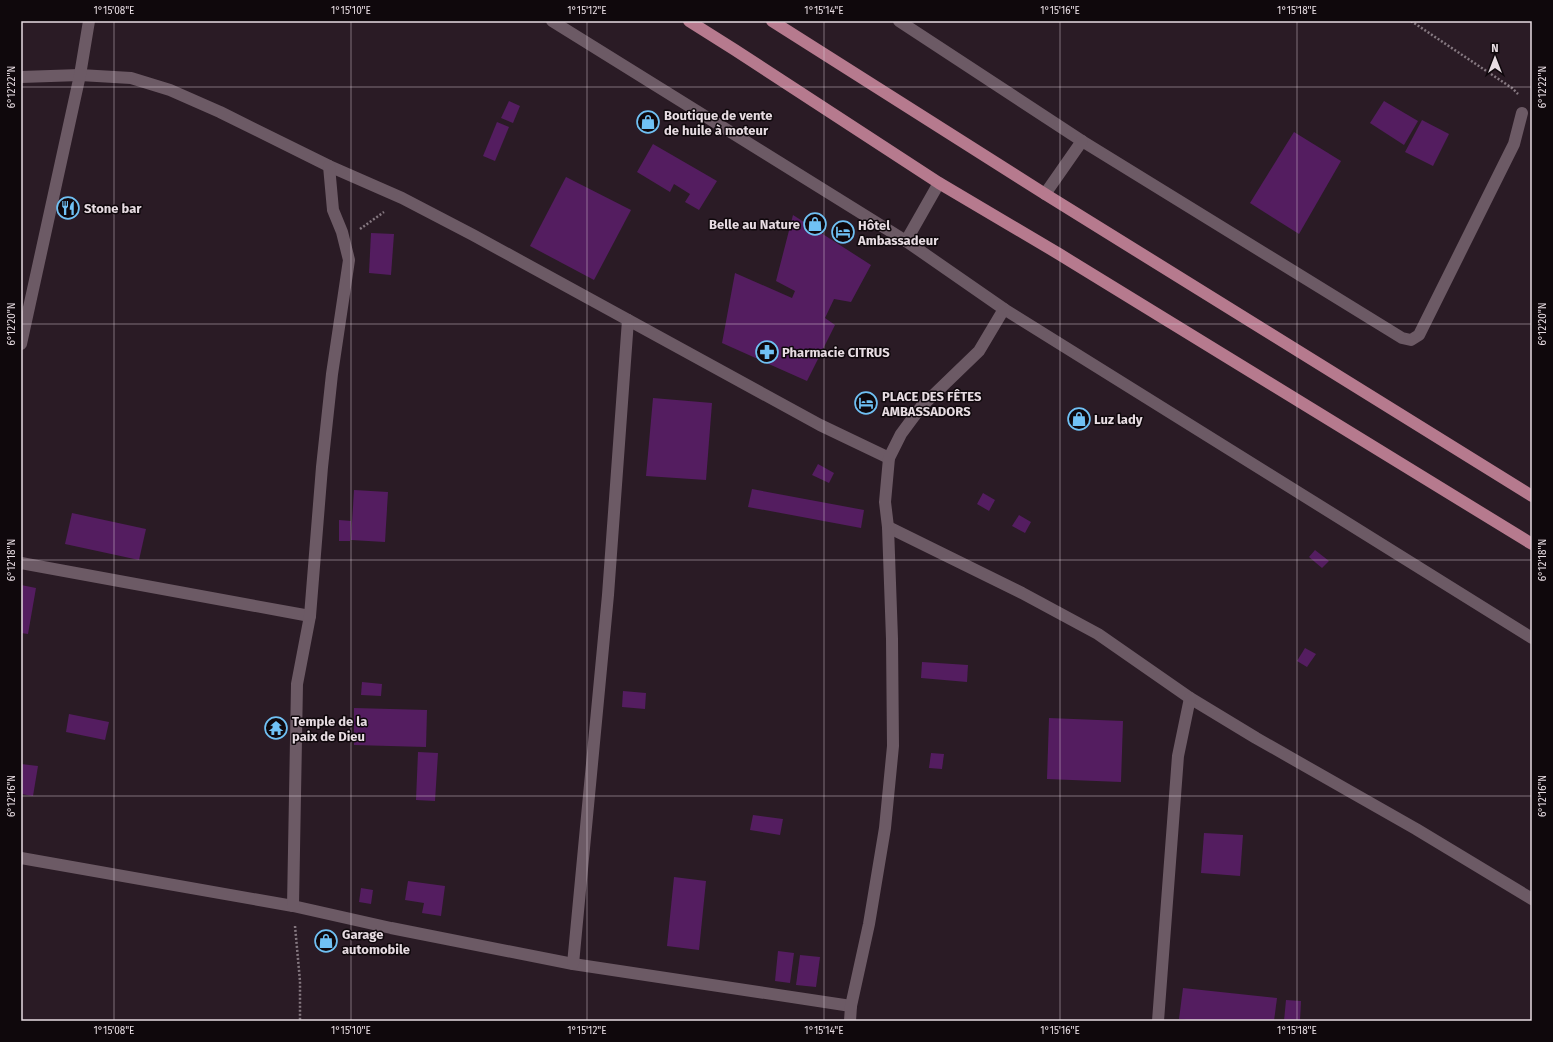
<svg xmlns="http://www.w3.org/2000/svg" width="1553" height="1042" font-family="'Fira Sans',sans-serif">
<rect width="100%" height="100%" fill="#2a1b25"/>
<g fill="#541d60">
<path d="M 509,101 L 520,106 L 513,123 L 501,118 Z"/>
<path d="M 1384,101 L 1418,121 L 1404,145 L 1370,123 Z"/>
<path d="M 1422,120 L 1449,134 L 1433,166 L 1405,152 Z"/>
<path d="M 497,122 L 509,127 L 495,161 L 483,156 Z"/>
<path d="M 1294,132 L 1341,161 L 1299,234 L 1250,203 Z"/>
<path d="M 653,144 L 717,181 L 699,210 L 685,202 L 690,194 L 674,184 L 670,192 L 637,172 Z"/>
<path d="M 566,177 L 631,210 L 594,280 L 530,246 Z"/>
<path d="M 793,215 L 871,265 L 851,302 L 834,299 L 825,318 L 835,325 L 807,381 L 722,343 L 735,273 L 792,298 L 795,291 L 776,281 Z"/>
<path d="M 371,233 L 394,234 L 391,275 L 369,273 Z"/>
<path d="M 653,398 L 712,403 L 706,480 L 646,476 Z"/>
<path d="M 818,464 L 834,473 L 829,483 L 812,475 Z"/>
<path d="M 752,489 L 864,510 L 861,528 L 748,507 Z"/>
<path d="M 354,490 L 388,492 L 385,542 L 351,540 Z"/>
<path d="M 983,493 L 995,500 L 989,511 L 977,504 Z"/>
<path d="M 72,513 L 146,529 L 139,560 L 65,544 Z"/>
<path d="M 1019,515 L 1031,522 L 1025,533 L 1012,526 Z"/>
<path d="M 339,520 L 351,521 L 350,541 L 339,541 Z"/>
<path d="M 1315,550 L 1329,561 L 1322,568 L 1309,557 Z"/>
<path d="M 21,585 L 36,588 L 28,634 L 21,633 Z"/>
<path d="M 1305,648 L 1316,654 L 1307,667 L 1297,661 Z"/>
<path d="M 922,662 L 968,665 L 967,682 L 921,678 Z"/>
<path d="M 362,682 L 382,684 L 381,696 L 361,695 Z"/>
<path d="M 623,691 L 646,693 L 645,709 L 622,707 Z"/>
<path d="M 354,708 L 427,710 L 426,747 L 354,745 Z"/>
<path d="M 69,714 L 109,722 L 105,740 L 66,732 Z"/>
<path d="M 1049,718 L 1123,721 L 1121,782 L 1047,779 Z"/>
<path d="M 418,752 L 438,753 L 435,801 L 416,800 Z"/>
<path d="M 931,753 L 944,754 L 942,769 L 929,768 Z"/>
<path d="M 21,764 L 38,766 L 33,796 L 21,794 Z"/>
<path d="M 753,815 L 783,819 L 780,835 L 750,830 Z"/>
<path d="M 1204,833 L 1243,835 L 1240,876 L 1201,873 Z"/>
<path d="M 674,877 L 706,881 L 699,950 L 667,946 Z"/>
<path d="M 408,881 L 445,886 L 441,916 L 422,913 L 424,903 L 405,900 Z"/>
<path d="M 361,888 L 373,890 L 371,904 L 359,902 Z"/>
<path d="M 778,951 L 794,953 L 790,983 L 775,981 Z"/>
<path d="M 800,955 L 820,957 L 816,987 L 796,985 Z"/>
<path d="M 1183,988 L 1277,998 L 1274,1021 L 1195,1021 L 1179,1019 Z"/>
<path d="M 1286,1000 L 1301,1001 L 1300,1021 L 1284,1021 Z"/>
</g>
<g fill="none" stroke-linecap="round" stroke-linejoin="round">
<g stroke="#857880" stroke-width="2.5" stroke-dasharray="2 2" stroke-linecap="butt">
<path d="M 1411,21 L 1512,88 L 1518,94"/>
<path d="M 360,229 L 384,212"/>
<path d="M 295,926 L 300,981 L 300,1021"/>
</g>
<g stroke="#6c5a65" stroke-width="12">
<path d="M 552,21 L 906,241"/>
<path d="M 899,21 L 1082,141 L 1402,338 L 1411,340 L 1419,335 L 1514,144 L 1522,113"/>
<path d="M 21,77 L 80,75 L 131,78 L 170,90 L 220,112 L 329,166 L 402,198 L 473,235 L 820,425 L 889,458"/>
<path d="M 1045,194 L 1082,141"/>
<path d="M 1004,309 L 1532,638"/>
<path d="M 21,344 L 80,75 L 89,21"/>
<path d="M 888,527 L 1022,593 L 1098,634 L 1190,698 L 1256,738 L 1416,829 L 1532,899"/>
<path d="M 21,563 L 310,616"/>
<path d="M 21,858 L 293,906 L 391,928 L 573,964 L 851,1006"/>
<path d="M 293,906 L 297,684 L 310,616 L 322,467 L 332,374 L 349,260 L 342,232 L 333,210 L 329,166"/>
<path d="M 573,964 L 608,595 L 628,320"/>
<path d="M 850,1021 L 851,1006 L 869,924 L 885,828 L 893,746 L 892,639 L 888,527 L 885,502 L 889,458 L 901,434 L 921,407 L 979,351 L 1004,309 L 906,241 L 939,183"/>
<path d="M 1158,1021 L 1178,756 L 1190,698"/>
</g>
<g stroke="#b67a8e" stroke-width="12">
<path d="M 689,21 L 735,50 L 939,183 L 1059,254 L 1532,544"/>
<path d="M 772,21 L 1045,194 L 1532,496"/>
</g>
</g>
<path fill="none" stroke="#e7dce2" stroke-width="1" stroke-opacity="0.45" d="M 114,21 L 114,1021M 351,21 L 351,1021M 587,21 L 587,1021M 824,21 L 824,1021M 1060,21 L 1060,1021M 1297,21 L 1297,1021M 21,87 L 1532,87M 21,324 L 1532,324M 21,560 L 1532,560M 21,796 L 1532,796"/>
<defs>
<g id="shop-ring" transform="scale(1.15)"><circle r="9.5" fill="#0f080c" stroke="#70c1f4" stroke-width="1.5"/><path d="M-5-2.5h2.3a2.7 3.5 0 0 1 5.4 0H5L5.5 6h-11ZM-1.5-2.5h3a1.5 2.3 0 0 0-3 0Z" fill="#70c1f4"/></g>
<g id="restaurant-ring" transform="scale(1.15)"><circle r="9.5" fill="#0f080c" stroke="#70c1f4" stroke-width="1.5"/><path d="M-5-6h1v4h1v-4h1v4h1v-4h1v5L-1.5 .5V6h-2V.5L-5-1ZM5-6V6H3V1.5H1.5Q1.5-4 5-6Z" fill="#70c1f4"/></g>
<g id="hotel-ring" transform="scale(1.15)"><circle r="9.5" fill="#0f080c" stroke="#70c1f4" stroke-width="1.5"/><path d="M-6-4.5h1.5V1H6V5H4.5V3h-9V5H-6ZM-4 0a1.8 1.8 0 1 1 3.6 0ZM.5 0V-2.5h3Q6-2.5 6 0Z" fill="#70c1f4"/></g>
<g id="pharmacy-ring" transform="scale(1.15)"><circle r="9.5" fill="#0f080c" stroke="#70c1f4" stroke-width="1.5"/><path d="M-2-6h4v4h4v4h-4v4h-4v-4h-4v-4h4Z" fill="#70c1f4"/></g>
<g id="temple-ring" transform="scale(1.15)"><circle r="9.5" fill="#0f080c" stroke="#70c1f4" stroke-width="1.5"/><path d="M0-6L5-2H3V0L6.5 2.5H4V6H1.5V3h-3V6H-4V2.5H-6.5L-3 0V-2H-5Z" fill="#70c1f4"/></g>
</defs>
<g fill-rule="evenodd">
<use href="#shop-ring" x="648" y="122"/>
<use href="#restaurant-ring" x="68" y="208"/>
<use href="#shop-ring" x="815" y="224"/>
<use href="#hotel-ring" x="843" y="232"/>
<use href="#pharmacy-ring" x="767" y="352"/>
<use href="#hotel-ring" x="866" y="403"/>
<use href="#shop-ring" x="1079" y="419"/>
<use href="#temple-ring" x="276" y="728"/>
<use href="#shop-ring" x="326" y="941"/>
</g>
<g text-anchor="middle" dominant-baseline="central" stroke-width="3" stroke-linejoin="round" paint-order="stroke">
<g font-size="13" font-weight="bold" fill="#e7dce2" stroke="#0f080c" text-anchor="start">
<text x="664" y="115">Boutique de vente<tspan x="664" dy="15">de huile à moteur</tspan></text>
<text x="84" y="208">Stone bar</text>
<text x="800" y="224" text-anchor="end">Belle au Nature</text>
<text x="858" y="225">Hôtel<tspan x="858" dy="15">Ambassadeur</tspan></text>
<text x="782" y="352">Pharmacie CITRUS</text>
<text x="882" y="396">PLACE DES FÊTES<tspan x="882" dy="15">AMBASSADORS</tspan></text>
<text x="1094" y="419">Luz lady</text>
<text x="292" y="721">Temple de la<tspan x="292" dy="15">paix de Dieu</tspan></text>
<text x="342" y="934">Garage<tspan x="342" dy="15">automobile</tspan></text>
</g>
</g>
<rect width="1553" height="1042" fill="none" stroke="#0f080c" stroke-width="44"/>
<g transform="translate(1495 58)" stroke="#0f080c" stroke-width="3" paint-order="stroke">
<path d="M0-3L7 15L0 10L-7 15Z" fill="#e7dce2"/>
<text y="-6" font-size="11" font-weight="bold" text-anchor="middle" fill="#e7dce2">N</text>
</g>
<rect x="22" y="22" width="1509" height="998" fill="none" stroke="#e7dce2" stroke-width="1.5"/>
<g font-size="10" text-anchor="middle" fill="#e7dce2">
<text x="114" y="14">1°15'08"E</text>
<text x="351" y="14">1°15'10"E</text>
<text x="587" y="14">1°15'12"E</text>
<text x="824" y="14">1°15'14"E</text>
<text x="1060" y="14">1°15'16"E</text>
<text x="1297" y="14">1°15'18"E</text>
<text transform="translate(11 87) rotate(-90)" y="4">6°12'22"N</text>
<text transform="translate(1542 87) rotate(-90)" y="4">6°12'22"N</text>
<text transform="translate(11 324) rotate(-90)" y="4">6°12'20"N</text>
<text transform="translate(1542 324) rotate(-90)" y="4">6°12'20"N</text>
<text transform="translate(11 560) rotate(-90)" y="4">6°12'18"N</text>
<text transform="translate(1542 560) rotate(-90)" y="4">6°12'18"N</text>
<text transform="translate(11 796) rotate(-90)" y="4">6°12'16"N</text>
<text transform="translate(1542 796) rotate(-90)" y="4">6°12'16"N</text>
<text x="114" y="1034">1°15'08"E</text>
<text x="351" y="1034">1°15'10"E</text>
<text x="587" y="1034">1°15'12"E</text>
<text x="824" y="1034">1°15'14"E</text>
<text x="1060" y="1034">1°15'16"E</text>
<text x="1297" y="1034">1°15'18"E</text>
</g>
</svg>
